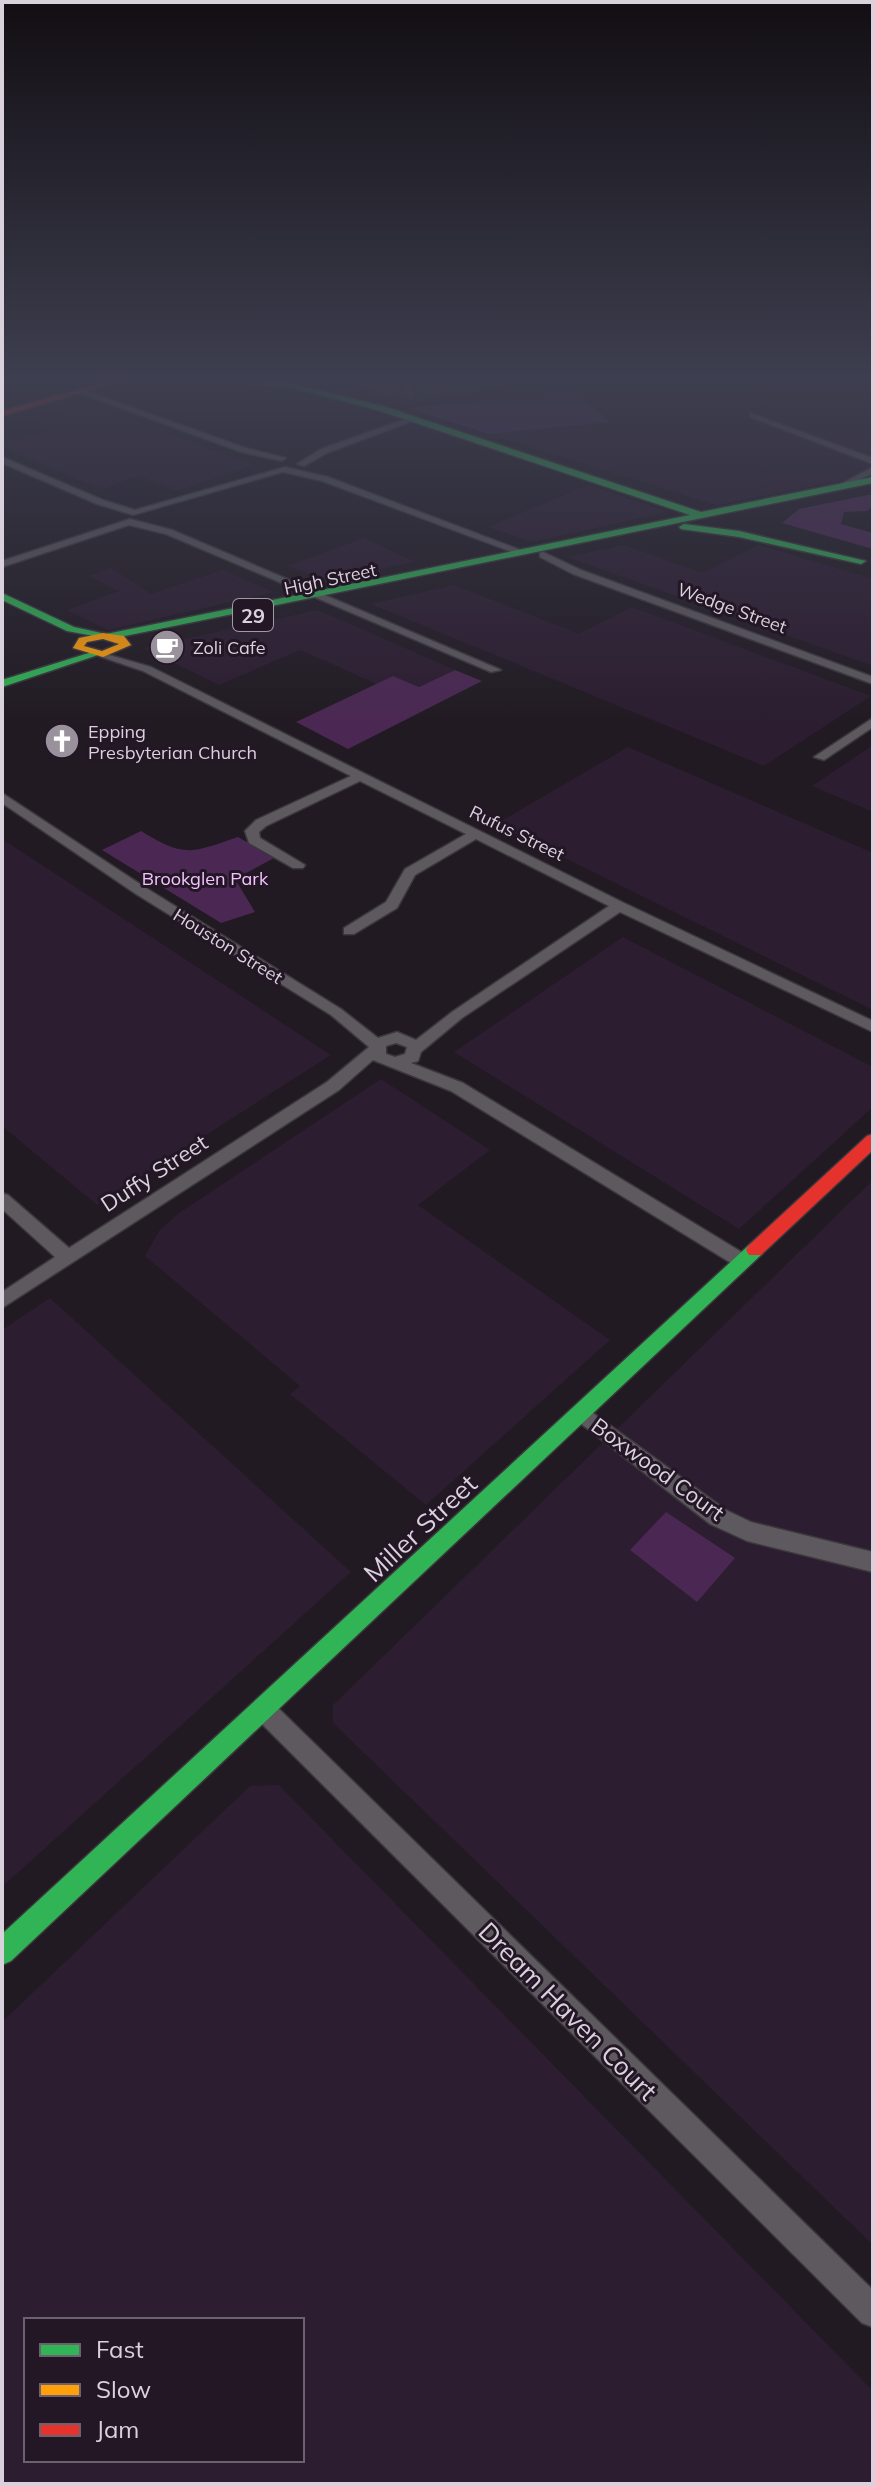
<svg xmlns="http://www.w3.org/2000/svg" width="875" height="2486" font-family="Mulish,sans-serif">
<rect width="100%" height="100%" fill="#211a22"/>
<g fill="#2c1d30" fill-rule="evenodd">
<path d="M 2,378 L 103,378 L 2,407 Z"/>
<path d="M 303,378 L 873,378 L 873,474 L 716,505 L 489,434 L 609,422 L 576,392 L 407,408 L 337,385 L 300,380 Z"/>
<path d="M 95,408 L 100,408 L 253,465 L 176,491 L 139,476 L 101,489 L 2,447 L 2,443 L 55,429 L 43,423 Z"/>
<path d="M 588,485 L 668,512 L 532,542 L 488,527 Z"/>
<path d="M 364,538 L 415,562 L 326,580 L 288,566 Z"/>
<path d="M 624,545 L 702,573 L 759,545 L 873,579 L 873,666 L 567,557 Z"/>
<path d="M 111,568 L 151,594 L 223,570 L 274,592 L 108,630 L 67,610 L 119,591 L 89,576 Z"/>
<path d="M 454,585 L 579,634 L 632,607 L 871,696 L 764,766 L 371,604 Z"/>
<path d="M 318,610 L 455,670 L 419,687 L 393,676 L 377,684 L 300,650 L 219,685 L 143,648 Z"/>
<path d="M 873,745 L 873,812 L 812,786 Z"/>
<path d="M 628,747 L 873,853 L 873,1010 L 496,824 Z"/>
<path d="M 2,839 L 42,865 L 331,1055 L 97,1205 L 2,1126 Z"/>
<path d="M 623,937 L 873,1067 L 873,1107 L 739,1229 L 454,1052 Z"/>
<path d="M 381,1079 L 490,1150 L 418,1205 L 610,1340 L 426,1505 L 290,1394 L 300,1386 L 145,1256 L 159,1231 L 179,1213 Z"/>
<path d="M 873,1180 L 873,2245 L 333,1723 L 333,1705 Z"/>
<path d="M 50,1298 L 351,1572 L 2,1887 L 2,1330 Z"/>
<path d="M 279,1785 L 873,2391 L 873,2484 L 3,2484 L 2,2022 L 250,1786 ZM 26,2320 L 302,2320 L 302,2460 L 26,2460 Z"/>
</g>
<g fill="#4b2853">
<path d="M 577,392 L 610,422 L 489,434 L 407,408 Z"/>
<path d="M 873,494 L 873,506 L 867,511 L 844,512 L 841,524 L 873,533 L 873,549 L 782,523 L 799,509 Z"/>
<path d="M 455,670 L 482,681 L 348,749 L 296,722 L 393,676 L 419,687 Z"/>
<path d="M 141,831 C 185,858 191,853 238,837 L 274,858 L 235,879 L 255,912 L 221,923 L 102,850 Z"/>
<path d="M 666,1512 L 735,1558 L 697,1602 L 630,1550 Z"/>
</g>
<g fill="none" stroke-linecap="round" stroke-linejoin="round">
<g stroke="#3b373d" stroke-width="3">
<g id="street">
<path d="M 80,389 L 246,448 L 286,458 L 282,461 L 241,452 L 80,393 Z"/>
<path d="M 750,413 L 873,458 L 873,464 L 750,417 Z"/>
<path d="M 411,417 L 418,419 L 327,453 L 304,466 L 297,464 L 321,449 Z"/>
<path d="M 2,457 L 103,500 L 135,510 L 285,467 L 328,477 L 523,551 L 515,553 L 322,481 L 283,472 L 133,515 L 97,504 L 2,463 Z"/>
<path d="M 873,467 L 873,473 L 844,488 L 837,486 Z"/>
<path d="M 130,519 L 172,530 L 501,670 L 491,672 L 166,534 L 129,525 L 2,567 L 2,561 Z"/>
<path d="M 543,552 L 581,570 L 873,677 L 873,684 L 573,574 L 540,557 L 540,553 Z"/>
<path d="M 99,652 L 151,667 L 624,903 L 873,1021 L 873,1032 L 620,912 L 462,1018 L 421,1052 L 418,1061 L 411,1063 L 463,1083 L 748,1256 L 751,1261 L 748,1266 L 736,1266 L 451,1091 L 373,1060 L 339,1090 L 2,1308 L 2,1292 L 55,1257 L 2,1209 L 2,1193 L 8,1195 L 69,1248 L 327,1082 L 369,1047 L 331,1015 L 136,894 L 2,803 L 2,793 L 146,888 L 341,1009 L 378,1038 L 397,1032 L 416,1040 L 452,1012 L 609,906 L 476,839 L 415,875 L 397,908 L 354,934 L 344,934 L 344,928 L 386,902 L 405,869 L 466,834 L 360,781 L 266,826 L 259,832 L 260,838 L 305,865 L 303,868 L 293,868 L 249,843 L 245,831 L 256,820 L 351,776 L 143,671 L 99,656 ZM 396,1043 L 407,1047 L 405,1054 L 395,1057 L 386,1054 L 386,1046 Z"/>
<path d="M 873,718 L 873,727 L 824,760 L 814,757 Z"/>
<path d="M 582,1405 L 726,1510 L 751,1522 L 873,1552 L 873,1572 L 747,1541 L 710,1524 L 575,1419 L 572,1413 L 575,1407 Z"/>
<path d="M 263,1698 L 271,1701 L 873,2290 L 873,2327 L 862,2323 L 255,1717 L 251,1709 L 255,1701 Z"/>
</g>
</g>
<g stroke="#3b373d" stroke-width="3">
<g id="fast">
<path d="M 230,378 L 269,378 L 383,406 L 701,512 L 873,477 L 873,483 L 110,639 L 67,631 L 2,600 L 2,593 L 74,627 L 106,634 L 690,515 L 377,410 L 281,385 L 277,387 Z"/>
<path d="M 684,524 L 739,531 L 866,561 L 861,564 L 739,537 L 681,529 L 679,527 Z"/>
<path d="M 92,652 L 101,654 L 2,687 L 2,680 Z"/>
<path d="M 755,1243 L 761,1245 L 764,1250 L 761,1255 L 11,1961 L 2,1965 L 2,1934 L 749,1245 Z"/>
</g>
</g>
<g stroke="#3b373d" stroke-width="3">
<path id="slow" d="M 103,633 L 124,636 L 131,645 L 103,657 L 73,648 L 79,638 ZM 103,639 L 119,644 L 102,651 L 84,646 L 87,642 Z"/>
</g>
<g stroke="#3b373d" stroke-width="3">
<g id="jam">
<path d="M 120,378 L 132,378 L 2,416 L 2,411 Z"/>
<path d="M 873,1134 L 873,1150 L 761,1255 L 749,1255 L 746,1250 L 749,1245 L 867,1136 Z"/>
</g>
</g>
<use href="#street" fill="#5e595f" fill-rule="evenodd"/>
<use href="#fast" fill="#30b455" fill-rule="evenodd"/>
<use href="#slow" fill="#ff9f0a" fill-rule="evenodd"/>
<use href="#jam" fill="#e5322d" fill-rule="evenodd"/>
</g>
<path fill="#454046" d="M 355,378 L 502,378 L 501,387 L 413,401 L 405,395 L 392,397 L 376,392 Z"/>
<g fill="#302a31">
<path d="M 391,378 L 405,378 L 405,395 L 392,397 Z"/>
<path d="M 439,378 L 502,378 L 501,387 L 413,401 L 413,382 Z"/>
</g>
<path fill="#555056" stroke="#6a646b" stroke-width="2" d="M 407,378 L 439,378 L 413,382 Z"/>
<linearGradient id="sky" x2="0" y2="1"><stop stop-color="#120e13"/><stop offset="0.52" stop-color="#3d3e4f"/><stop offset="1" stop-color="#3d3e4f" stop-opacity="0"/></linearGradient>
<rect width="875" height="726" fill="url(#sky)"/>
<defs>
<g id="cafe-disc" transform="scale(1.8)"><circle r="9.5" fill="#99919b" stroke="#231726"/><path d="M-5.5-4.5H6V0H3Q3 3.5 0 3.5H-2.5Q-5.5 3.5-5.5 0ZM3-3.2v2h1.7v-2ZM-6 4.5H4V6H-6Z" fill="#fff"/></g>
<g id="church-disc" transform="scale(1.8)"><circle r="9.5" fill="#99919b" stroke="#231726"/><path d="M-1.2-6h2.4v3.5h3.3v2.4h-3.3V6h-2.4V-.1h-3.3v-2.4h3.3Z" fill="#fff"/></g>
</defs>
<g fill-rule="evenodd">
<use href="#cafe-disc" x="167" y="647"/>
<use href="#church-disc" x="62" y="741"/>
</g>
<g text-anchor="middle" dominant-baseline="central" stroke-width="6" stroke-linejoin="round" paint-order="stroke">
<g font-size="18" fill="#d9d1dc" stroke="#231726">
<text transform="translate(330 579) rotate(-12)">High Street</text>
<text transform="translate(732 608) rotate(20)">Wedge Street</text>
<text transform="translate(517 833) rotate(26)">Rufus Street</text>
<text transform="translate(228 946) rotate(32)">Houston Street</text>
</g>
<g font-size="18" fill="#d9d1dc" stroke="#231726" text-anchor="start">
<text x="193" y="647">Zoli Cafe</text>
<text x="88" y="731">Epping<tspan x="88" dy="21">Presbyterian Church</tspan></text>
</g>
<g font-size="18" fill="#f3c3ff" stroke="#231726">
<text x="205" y="878">Brookglen Park</text>
</g>
<rect fill="#231726" stroke="#a299a5" stroke-width="2" x="233" y="599" width="40" height="32" rx="6"/>
<g font-size="20" font-weight="bold" fill="#d9d1dc">
<text x="253" y="615">29</text>
</g>
<g font-size="22" fill="#d9d1dc" stroke="#231726">
<text transform="translate(154 1173) rotate(-33)">Duffy Street</text>
<text transform="translate(658 1469) rotate(36)">Boxwood Court</text>
</g>
<g font-size="26" fill="#d9d1dc" stroke="#231726">
<text transform="translate(420 1528) rotate(-43)">Miller Street</text>
<text transform="translate(568 2011) rotate(45)">Dream Haven Court</text>
</g>
</g>
<rect width="875" height="2486" fill="none" stroke="#d9d1dc" stroke-width="8"/>
<rect x="24" y="2318" width="280" height="144" fill="#231726" stroke="#6c616f" stroke-width="2"/>
<rect x="40" y="2344" width="40" height="12" fill="#30b455" stroke="#6c616f" stroke-width="2"/>
<text x="96" y="2358" font-size="24" fill="#d9d1dc">Fast</text>
<rect x="40" y="2384" width="40" height="12" fill="#ff9f0a" stroke="#6c616f" stroke-width="2"/>
<text x="96" y="2398" font-size="24" fill="#d9d1dc">Slow</text>
<rect x="40" y="2424" width="40" height="12" fill="#e5322d" stroke="#6c616f" stroke-width="2"/>
<text x="96" y="2438" font-size="24" fill="#d9d1dc">Jam</text>
</svg>
